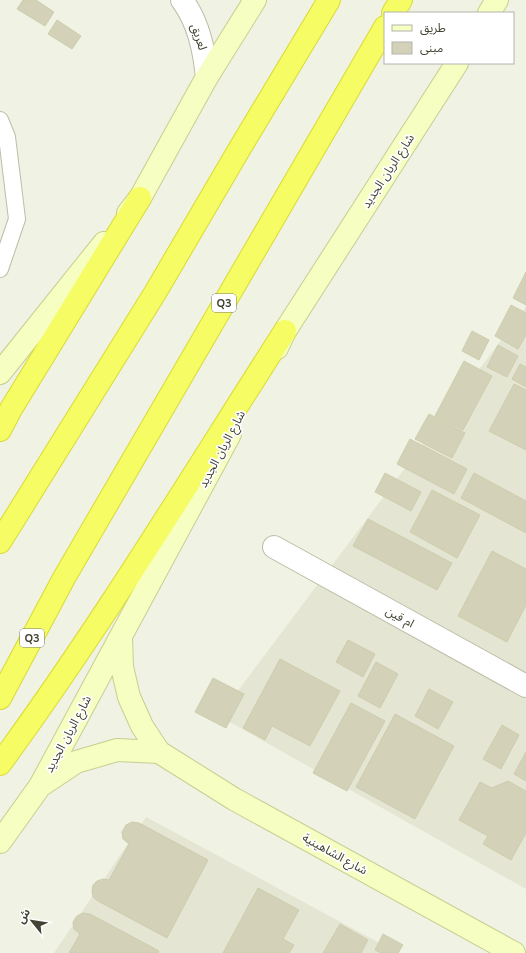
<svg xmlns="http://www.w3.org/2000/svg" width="526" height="953" font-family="'Nunito Sans','Noto Sans Arabic',sans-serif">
<rect width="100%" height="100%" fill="#f0f2e3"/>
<g fill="#e4e5d2">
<path d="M 526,307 L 526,889 L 219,716 Z"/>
<path d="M 146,817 L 398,953 L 54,953 Z"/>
</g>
<g fill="#d3d2b9" stroke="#cdcdac">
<path d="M 23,0 L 36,0 L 54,12 L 45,26 L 17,9 Z"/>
<path d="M 57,20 L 81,36 L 72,49 L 48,34 Z"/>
<path d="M 526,272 L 526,305 L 513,298 Z"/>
<path d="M 511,305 L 526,313 L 526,335 L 518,349 L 495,336 Z"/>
<path d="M 472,331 L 489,340 L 479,360 L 462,351 Z"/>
<path d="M 498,345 L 518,356 L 507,377 L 487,367 Z"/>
<path d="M 464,361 L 492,376 L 463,430 L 435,416 Z"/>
<path d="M 520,364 L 526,367 L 526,387 L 512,379 Z"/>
<path d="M 514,384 L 526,390 L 526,450 L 489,431 Z"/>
<path d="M 429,414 L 465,433 L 452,458 L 415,439 Z"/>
<path d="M 410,439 L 467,469 L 454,494 L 397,464 Z"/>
<path d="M 385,473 L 421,492 L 411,511 L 375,492 Z"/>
<path d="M 474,473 L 526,501 L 526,533 L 461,498 Z"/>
<path d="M 432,490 L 480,515 L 457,558 L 410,532 Z"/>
<path d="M 368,519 L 452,563 L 437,590 L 353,546 Z"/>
<path d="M 492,551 L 526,569 L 526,605 L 507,642 L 458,616 Z"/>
<path d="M 348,640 L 375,654 L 363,677 L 336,662 Z"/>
<path d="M 280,659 L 340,691 L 310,746 L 272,726 L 265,740 L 243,728 Z"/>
<path d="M 376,662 L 398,674 L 380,708 L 358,696 Z"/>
<path d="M 213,678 L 244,694 L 226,728 L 195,712 Z"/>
<path d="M 429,689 L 453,702 L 438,729 L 415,716 Z"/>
<path d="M 351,703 L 385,721 L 347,791 L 313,773 Z"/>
<path d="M 395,714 L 454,746 L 415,819 L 356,787 Z"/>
<path d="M 502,725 L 519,735 L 501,769 L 483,759 Z"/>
<path d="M 526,752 L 526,781 L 514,774 Z"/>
<path d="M 508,781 L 526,791 L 526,833 L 511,860 L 483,844 L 488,836 L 459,820 L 480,782 L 492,788 Z"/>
<path d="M 132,822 L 139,823 L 208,860 L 167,938 L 98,901 L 93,897 L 92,891 L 93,885 L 97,881 L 103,879 L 109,880 L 129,844 L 123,839 L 122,832 L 126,825 Z"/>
<path d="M 258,888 L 299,910 L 283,939 L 294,945 L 289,953 L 223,953 Z"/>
<path d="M 83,913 L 90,914 L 159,951 L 158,953 L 69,953 L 80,934 L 74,929 L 73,922 L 77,916 Z"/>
<path d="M 340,924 L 368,940 L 361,953 L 323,953 Z"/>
<path d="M 383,934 L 403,945 L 398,953 L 381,953 L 375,950 Z"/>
</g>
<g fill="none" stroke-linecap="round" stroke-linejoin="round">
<g stroke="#bcbda6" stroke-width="18">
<path id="lane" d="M 0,120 L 7,137 L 17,219 L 0,269"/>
</g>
<g stroke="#bcbda6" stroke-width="24">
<g id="street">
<path d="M 182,0 C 199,23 204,50 207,77"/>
<path d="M 274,547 L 526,686"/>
</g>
</g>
<g stroke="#c7ce91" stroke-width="24">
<g id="secondary">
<path d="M 489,13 L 497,0"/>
<path d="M 128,213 L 140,198 L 207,77 L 255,0"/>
<path d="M 277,348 L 285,331 L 457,63"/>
<path d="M 0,373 L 104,243"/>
<path d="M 121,638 L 122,667 L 129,697 L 142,726 L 159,752 L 234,799 L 514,953"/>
<path d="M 43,784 L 76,762 L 117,750 L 159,752"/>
<path d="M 0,842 L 40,786 L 230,434"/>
</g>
</g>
<g stroke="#d9db34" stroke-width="24">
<g id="highway">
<path d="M 393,13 L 401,0"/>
<path d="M 0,430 L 11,409 L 140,198"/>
<path d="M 0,542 L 155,293 L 240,148 L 329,0"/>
<path d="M 0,698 L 64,578 L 385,27"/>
<path d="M 0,764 C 102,625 192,476 285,331"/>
</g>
</g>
<use href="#lane" stroke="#fff" stroke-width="16"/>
<use href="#street" stroke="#fff" stroke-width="22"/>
<use href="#secondary" stroke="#f6fec1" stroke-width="22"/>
<use href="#highway" stroke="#f5fc64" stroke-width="22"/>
</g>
<g text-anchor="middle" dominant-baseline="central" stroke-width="3.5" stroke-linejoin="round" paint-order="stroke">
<g fill="#fff" stroke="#7b7b71" stroke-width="1">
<rect x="212" y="294" width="24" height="18" rx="3"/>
<rect x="20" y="629" width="24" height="18" rx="3"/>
</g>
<g font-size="11" font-weight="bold" fill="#434334">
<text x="224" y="303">Q3</text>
<text x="32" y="638">Q3</text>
</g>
<g font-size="12" fill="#434334" stroke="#fff">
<text transform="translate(199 37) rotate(72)">لعريق</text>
<text transform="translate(388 171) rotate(-57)">شارع الريان الجديد</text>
<text transform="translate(222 449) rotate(-62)">شارع الريان الجديد</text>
<text transform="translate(400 617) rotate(29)">ام قين</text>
<text transform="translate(68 734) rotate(-62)">شارع الريان الجديد</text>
<text transform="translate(335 854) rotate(29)">شارع الشاهينية</text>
</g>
</g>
<rect x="384" y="12" width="130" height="52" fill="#ffffff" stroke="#b4b4ae"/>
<rect x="392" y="25" width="20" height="6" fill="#f6fec1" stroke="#b4b4ae"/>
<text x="420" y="32" font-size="12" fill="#434334">طريق</text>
<rect x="392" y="42" width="20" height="12" fill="#d3d2b9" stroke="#b4b4ae"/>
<text x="420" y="52" font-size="12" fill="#434334">مبنى</text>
<g transform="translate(32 921) rotate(300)" stroke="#ffffff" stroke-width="3" paint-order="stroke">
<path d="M0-3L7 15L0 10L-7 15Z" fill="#434334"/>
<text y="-6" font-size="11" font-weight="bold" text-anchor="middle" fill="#434334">ش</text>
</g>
</svg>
